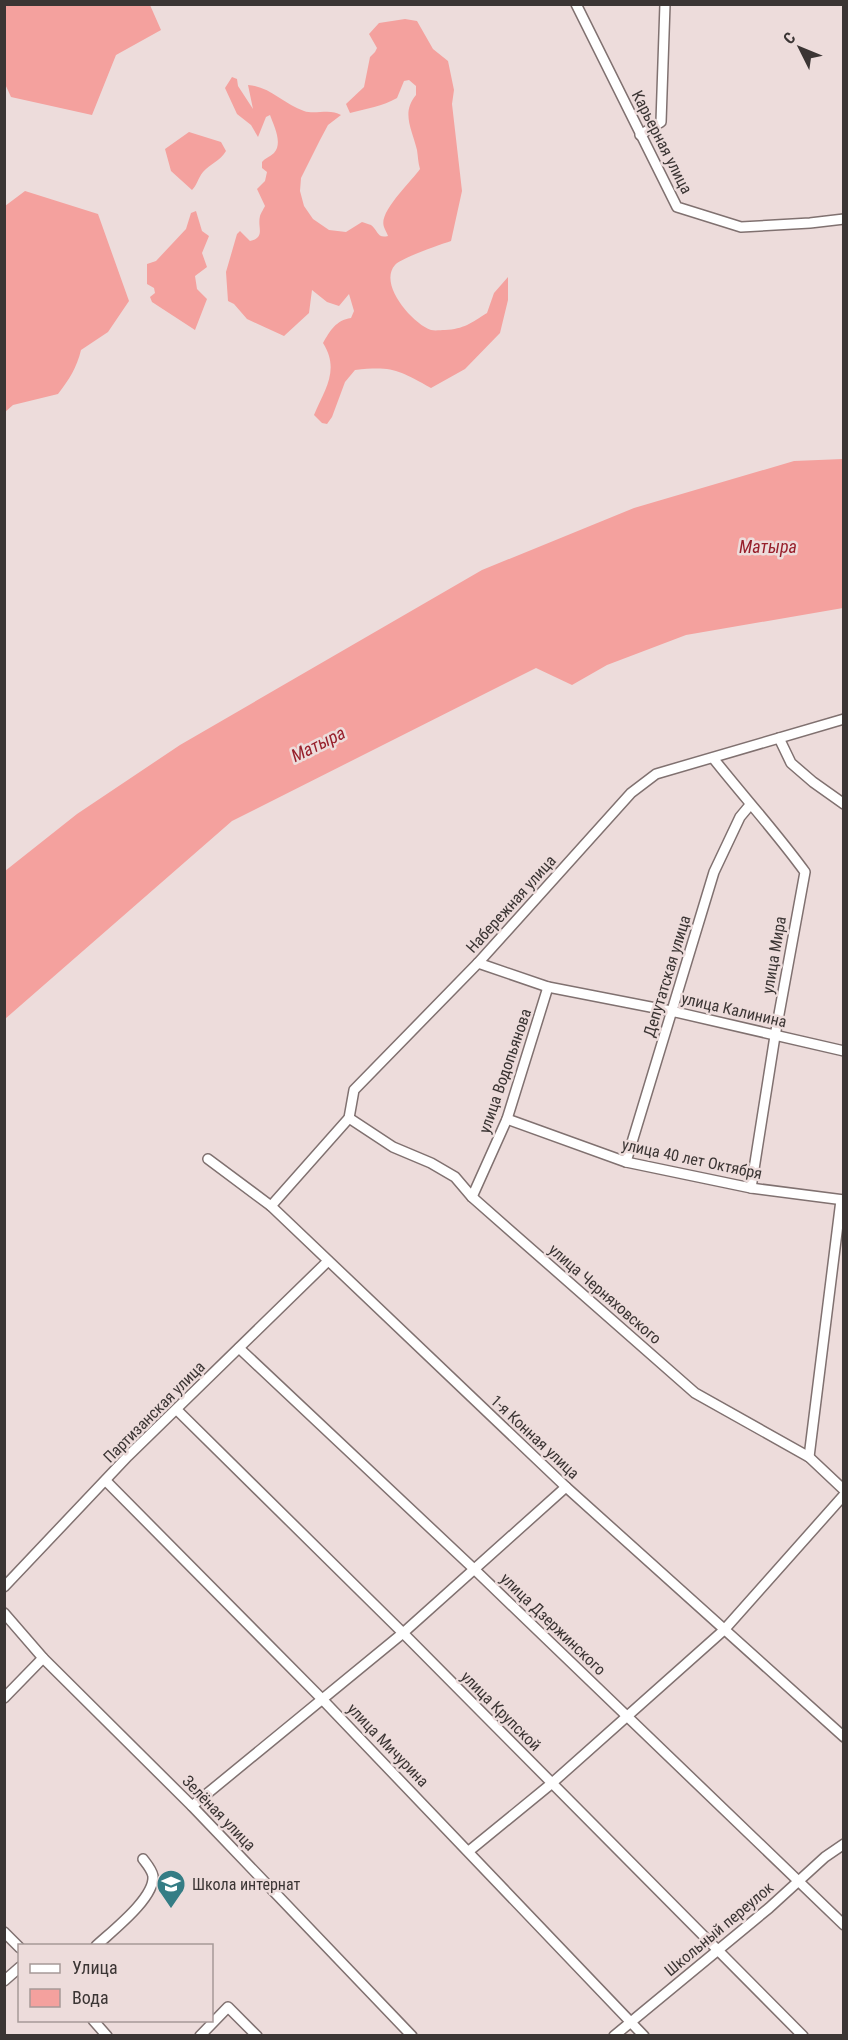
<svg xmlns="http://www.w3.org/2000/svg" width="848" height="2040" font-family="'Roboto Condensed',sans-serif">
<rect width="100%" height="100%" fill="#eddcdb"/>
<g fill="#f4a19e">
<path d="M 40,5 L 56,6 L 60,4 L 150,5 L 161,30 L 116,55 L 92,115 L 11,97 L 5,84 L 5,5 Z"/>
<path d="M 405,19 L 417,21 L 433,49 L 448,61 L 454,90 L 452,104 L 462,191 L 451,241 C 439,245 401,258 395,265 C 378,284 412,323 431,330 C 435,331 441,330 445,330 C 464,329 471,323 487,313 L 494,293 L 508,277 L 508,300 L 500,333 L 465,369 L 431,388 C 398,370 393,366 355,370 L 345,382 L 332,417 L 327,424 L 322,423 L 314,415 C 325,389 340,370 323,343 C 330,331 336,320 351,318 L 354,311 L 349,294 L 339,306 L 327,302 L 312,290 L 309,313 L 284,336 L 247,319 L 234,304 L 228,301 L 226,272 L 237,234 L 240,231 L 250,241 C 266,237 257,228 260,216 C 261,213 264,208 265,206 L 257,189 L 265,181 L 267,172 L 262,168 L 262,162 C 265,158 270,157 274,153 C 283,143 274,126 270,115 L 266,117 L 258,137 L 251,125 L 237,114 L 225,88 L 232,77 L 237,79 L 238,86 L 253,109 L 248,85 C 269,86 284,104 304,111 C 315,115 330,108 341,115 L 328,125 L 320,140 L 301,178 L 300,191 L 304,206 L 313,219 L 329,230 L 346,232 L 362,222 C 363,222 370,225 371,225 C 378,230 377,239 388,236 C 387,233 385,230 384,227 C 378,212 412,181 420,169 C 418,163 418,156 417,150 C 412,129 401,113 416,95 L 416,86 L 409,80 L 404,81 L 397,98 C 383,106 366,109 350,113 L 346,104 L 364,87 L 370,57 L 375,52 L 377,48 L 369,34 L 379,23 Z"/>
<path d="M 189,132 L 221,142 L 226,151 C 220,161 210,164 203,172 C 198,178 197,185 192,190 L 171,171 L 165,149 Z"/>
<path d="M 25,191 L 98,214 L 129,301 L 108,332 L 81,350 C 77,367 69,380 58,394 L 13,405 L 5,412 L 5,206 Z"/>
<path d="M 196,211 L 202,231 L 209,236 L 202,253 L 207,267 L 195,276 L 197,289 L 207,299 L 195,330 L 152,302 L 150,297 L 155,293 L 154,288 L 147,284 L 147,264 L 156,261 L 186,229 L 191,213 Z"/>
<path d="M 843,459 L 843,608 L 686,635 L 607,665 L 572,685 L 536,668 L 232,821 L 5,1019 L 5,871 L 77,814 L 180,745 L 482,570 L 634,508 L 794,461 Z"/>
</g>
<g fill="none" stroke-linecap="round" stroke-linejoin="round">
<g stroke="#807170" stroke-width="12">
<g id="minor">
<path d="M 576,4 L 677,207 L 741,227 L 810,223 L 844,219"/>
<path d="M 640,135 L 661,122 L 665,4"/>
<path d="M 779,738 L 791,763 L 813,782 L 844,804"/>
<path d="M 713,758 C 743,796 776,832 805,872 L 775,1036 L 751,1188"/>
<path d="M 478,963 L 548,987 L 671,1011 L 844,1051"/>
<path d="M 349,1118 L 393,1147 L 431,1163 L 455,1177 L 472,1197 L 695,1393 L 809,1457 L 844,1490"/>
<path d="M 507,1119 L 626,1162 L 751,1188 L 844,1200"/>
<path d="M 208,1159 L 271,1206 L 566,1487 L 844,1737"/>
<path d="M 626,1162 L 714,872 L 740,817 L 750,805"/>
<path d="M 472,1197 L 507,1119 L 548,987"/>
<path d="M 271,1206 L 349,1118 L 354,1090 L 478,963 L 631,793 L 656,774 L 844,719"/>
<path d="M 239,1348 L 474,1569 L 844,1925"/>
<path d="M 177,1410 L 403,1633 L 803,2036"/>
<path d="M 809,1457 L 841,1200"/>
<path d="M 106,1481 L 321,1698 L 644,2036"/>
<path d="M 4,1587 L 128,1456 L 328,1261"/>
<path d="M 4,1613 L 43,1658 L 192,1806 L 412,2036"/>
<path d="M 4,1698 L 43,1658"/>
<path d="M 192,1806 L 403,1633 L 566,1487"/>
<path d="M 469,1851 L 551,1784 L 724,1630 L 844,1495"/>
<path d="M 4,1932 L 20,1948"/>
<path d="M 96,1946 C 112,1931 155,1898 153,1876 C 152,1870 146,1863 143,1859"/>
<path d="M 4,1981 L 20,1967"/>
<path d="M 93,2020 L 107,2036"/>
<path d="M 200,2036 L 228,2007 L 257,2036"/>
<path d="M 614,2036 L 769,1908 L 825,1857 L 844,1844"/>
</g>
</g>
<use href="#minor" stroke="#fff" stroke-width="9"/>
</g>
<defs>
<g id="school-pin" transform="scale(1.5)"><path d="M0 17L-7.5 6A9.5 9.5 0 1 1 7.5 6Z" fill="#357d85" stroke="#eddcdb"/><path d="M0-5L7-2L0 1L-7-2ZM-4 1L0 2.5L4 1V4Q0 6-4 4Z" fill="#fff"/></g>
</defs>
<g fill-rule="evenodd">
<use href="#school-pin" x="171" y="1884"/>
</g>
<g text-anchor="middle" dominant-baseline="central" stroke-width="5" stroke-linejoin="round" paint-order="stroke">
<g font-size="16" fill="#3b3534" stroke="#eddcdb">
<text transform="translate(662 142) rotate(63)">Карьерная улица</text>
<text transform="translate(511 904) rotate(-48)">Набережная улица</text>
<text transform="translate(774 955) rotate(-80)">улица Мира</text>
<text transform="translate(667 976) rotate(-73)">Депутатская улица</text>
<text transform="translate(734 1010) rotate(13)">улица Калинина</text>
<text transform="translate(505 1071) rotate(-71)">улица Водопьянова</text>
<text transform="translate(692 1159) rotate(12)">улица 40 лет Октября</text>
<text transform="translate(605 1294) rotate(41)">улица Черняховского</text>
<text transform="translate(154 1412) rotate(-45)">Партизанская улица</text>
<text transform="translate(535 1437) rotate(43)">1-я Конная улица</text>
<text transform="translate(553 1624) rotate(44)">улица Дзержинского</text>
<text transform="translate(501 1711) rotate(45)">улица Крупской</text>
<text transform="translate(388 1745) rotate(46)">улица Мичурина</text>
<text transform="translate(219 1813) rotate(46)">Зелёная улица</text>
<text transform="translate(719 1929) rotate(-40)">Школьный переулок</text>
</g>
<g font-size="16" fill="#3b3534" stroke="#eddcdb" text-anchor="start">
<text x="192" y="1884">Школа интернат</text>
</g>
<g font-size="18" font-style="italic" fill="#971f2b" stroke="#eddcdb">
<text x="768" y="546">Матыра</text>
<text transform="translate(318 744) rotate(-26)">Матыра</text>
</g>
</g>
<rect width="848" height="2040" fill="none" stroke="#3b3534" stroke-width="12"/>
<rect x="18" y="1944" width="195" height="78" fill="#eddcdb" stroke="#a69998" stroke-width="1.5"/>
<rect x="30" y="1964" width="30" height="9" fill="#ffffff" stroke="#a69998" stroke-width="1.5"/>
<text x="72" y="1974" font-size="18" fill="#3b3534">Улица</text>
<rect x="30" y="1989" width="30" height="18" fill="#f4a19e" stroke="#a69998" stroke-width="1.5"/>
<text x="72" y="2004" font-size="18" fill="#3b3534">Вода</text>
<g transform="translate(800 48) rotate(313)" stroke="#eddcdb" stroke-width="4.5" paint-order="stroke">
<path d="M0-4.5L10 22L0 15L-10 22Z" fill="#3b3534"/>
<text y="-9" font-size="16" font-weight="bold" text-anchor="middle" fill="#3b3534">С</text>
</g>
</svg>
